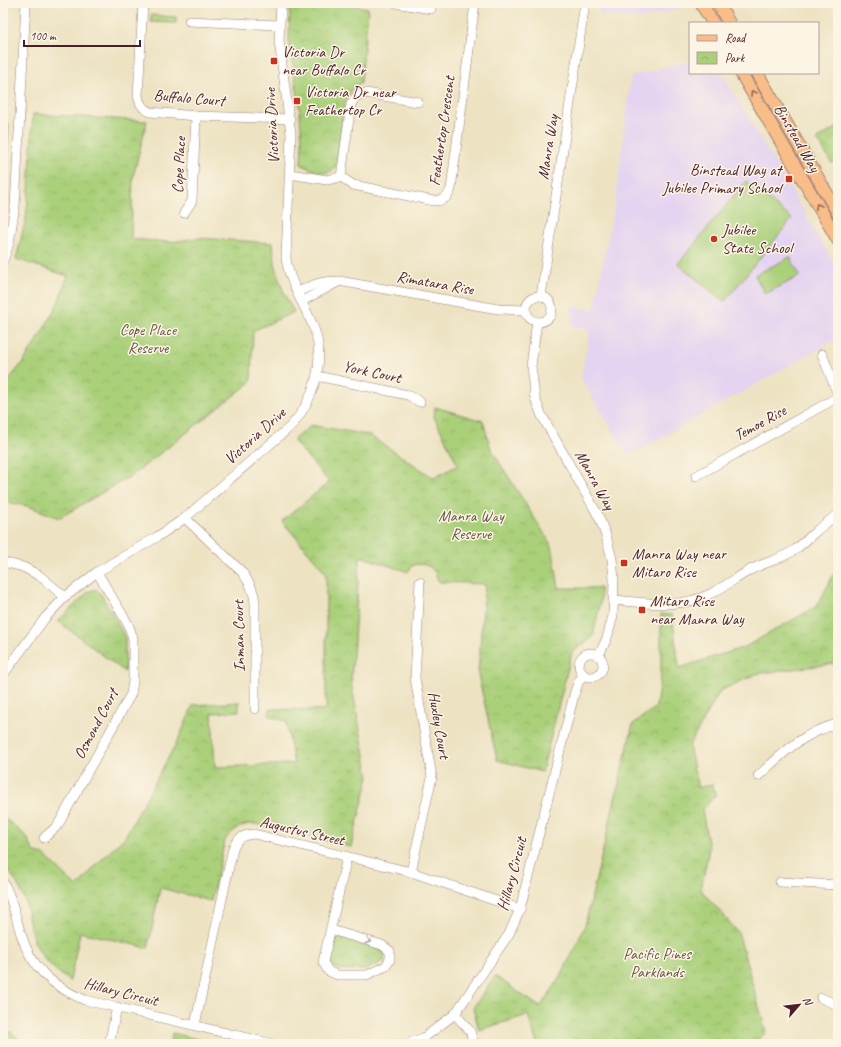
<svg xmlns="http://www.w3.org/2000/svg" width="841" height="1047" font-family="Caveat,sans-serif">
<defs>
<pattern id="park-crowns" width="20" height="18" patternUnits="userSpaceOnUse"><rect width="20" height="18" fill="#aad07a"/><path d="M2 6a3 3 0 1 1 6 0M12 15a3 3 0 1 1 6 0" fill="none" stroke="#94b26a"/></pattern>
</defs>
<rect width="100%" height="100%" fill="#fcf5e5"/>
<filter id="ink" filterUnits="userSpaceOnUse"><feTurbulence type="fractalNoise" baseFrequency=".025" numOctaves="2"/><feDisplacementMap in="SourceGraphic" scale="8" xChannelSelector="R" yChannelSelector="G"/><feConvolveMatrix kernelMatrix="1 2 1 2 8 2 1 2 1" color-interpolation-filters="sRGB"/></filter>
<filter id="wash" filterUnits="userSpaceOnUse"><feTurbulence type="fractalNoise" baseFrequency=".012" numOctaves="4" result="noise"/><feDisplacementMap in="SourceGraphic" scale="16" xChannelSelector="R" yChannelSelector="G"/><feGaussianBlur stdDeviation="0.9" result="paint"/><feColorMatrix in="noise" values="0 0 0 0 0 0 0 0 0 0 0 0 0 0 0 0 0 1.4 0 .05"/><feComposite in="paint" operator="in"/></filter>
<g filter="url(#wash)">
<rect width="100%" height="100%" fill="#ede3c3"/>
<g fill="#e4d3f1">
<path d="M 600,3 L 681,3 L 684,8 L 638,19 L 599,14 Z"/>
<path d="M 690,61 L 690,73 L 722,73 L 838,270 L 838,338 L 628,456 L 581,378 L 590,331 L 571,325 L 572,307 L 594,310 L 616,197 L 631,76 Z"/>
</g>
<g fill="url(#park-crowns)" stroke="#7a7852">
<path d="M 290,3 L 351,3 L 356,6 L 368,8 L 361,82 L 351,90 L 345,103 L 337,163 C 335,167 333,171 328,172 C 322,174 305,168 301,164 L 302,142 L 299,104 L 289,42 Z"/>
<path d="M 151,15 L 176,17 L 176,23 L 151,22 Z"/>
<path d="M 33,114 L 147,121 L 133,177 L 131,239 L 170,242 L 199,238 L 273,243 C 274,268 281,290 294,312 L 253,331 L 251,382 L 134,474 L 59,518 L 28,506 L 3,502 L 3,387 L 24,361 L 41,334 L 57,305 L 68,276 L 16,259 L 26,218 L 29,190 Z"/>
<path d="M 3,123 L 9,124 L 5,182 L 3,182 Z"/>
<path d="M 838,127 L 838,158 L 832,164 L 817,139 Z"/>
<path d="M 435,407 L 483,421 L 491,449 L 552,546 L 559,588 L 600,588 L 601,599 L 593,637 L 572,652 L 542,772 L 497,760 L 478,674 L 485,584 L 438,582 C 436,568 427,562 413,565 L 408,572 L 360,556 L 351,682 L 369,777 L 351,847 L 255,824 C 243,823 232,830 225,840 L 211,901 L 160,888 L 148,948 L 80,932 L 70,981 C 57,972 46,963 38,949 C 30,935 29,919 26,904 C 22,890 13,875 3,865 L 3,817 L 27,837 L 30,844 L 35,853 L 44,855 L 77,887 L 100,861 L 125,837 L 180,736 L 193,705 L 240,702 L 239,705 L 239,711 L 212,713 L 215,767 L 294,764 L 286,721 L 269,716 L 270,709 L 326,710 L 326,573 L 282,521 L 329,482 L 293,440 L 307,429 L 310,425 L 369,435 L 434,478 L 458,465 L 434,417 Z"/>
<path d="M 836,570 L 838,587 L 838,663 L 756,674 L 720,691 L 689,746 L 698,788 L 712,784 L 716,795 L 702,810 L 709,848 L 701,890 L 738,932 L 766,1032 L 754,1044 L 537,1044 L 528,1015 L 479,1030 L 473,1008 L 495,976 L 540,1007 C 559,982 573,954 585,925 L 633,724 L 656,707 L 661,674 L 661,614 L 672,615 L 679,668 L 745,647 L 817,606 Z"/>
<path d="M 93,590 L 97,590 L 101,594 L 125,637 L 125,672 L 58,621 L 88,592 Z"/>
<path d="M 335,937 L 377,948 L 385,953 L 384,961 L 365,970 L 342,970 L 333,967 L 329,959 Z"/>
<path d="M 3,1027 L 26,1044 L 3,1044 Z"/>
<path d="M 172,1033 L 217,1044 L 170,1044 Z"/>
</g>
<g fill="#aad07a" stroke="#7a7852">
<path d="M 746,181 L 792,219 L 724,302 L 678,264 Z"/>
<path d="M 790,257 L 800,276 L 765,294 L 755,275 Z"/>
</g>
</g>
<g filter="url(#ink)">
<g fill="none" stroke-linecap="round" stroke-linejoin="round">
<g stroke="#9c8177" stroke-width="10">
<g id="minor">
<path d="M 143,3 L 138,96 C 140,104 142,108 150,112 L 196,116 L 290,119"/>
<path d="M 396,3 L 431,9"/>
<path d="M 189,21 L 279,25"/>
<path d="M 290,174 L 327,180 L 341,177 L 353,185 L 434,201 C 442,201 448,198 451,189 L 475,3"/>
<path d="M 341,177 L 351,104 L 356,97 L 366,93 L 418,102"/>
<path d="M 184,213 L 192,201 L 196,116"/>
<path d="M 3,261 L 9,243 L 15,206 L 26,3"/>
<path d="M 298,292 C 314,284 321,281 339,281 L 498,309 L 526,310"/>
<circle cx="539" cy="309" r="13"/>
<path d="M 541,296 L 585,3"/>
<path d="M 302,301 L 338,282"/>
<path d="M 537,322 L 531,366 L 535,398 L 541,414 L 599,517 L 606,536 L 612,559 L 614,579 L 613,616 L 607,638 L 599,655"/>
<path d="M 822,354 L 838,395"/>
<path d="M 317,376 L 408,395 L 420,402"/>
<path d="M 696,476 L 838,397"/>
<path d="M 185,518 L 242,572 C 249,582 254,590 255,602 L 255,709"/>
<path d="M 3,562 L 23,567 L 40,576 L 65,597"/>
<path d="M 614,600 C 647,603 680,609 710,594 C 725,587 737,577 752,569 C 766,562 782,559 796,549 C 811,537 820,525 838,515"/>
<circle cx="591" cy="665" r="12"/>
<path d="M 3,675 L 45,618 L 65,597 L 97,572 L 157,537 L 185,518 L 291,426 C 314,400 327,361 313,326 C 304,304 289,282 286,258 L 291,134 L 279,41 L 281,3"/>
<path d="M 758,776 C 782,754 805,731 838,724"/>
<path d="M 44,838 L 58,825 L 131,694 L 133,681 L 133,638 L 128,624 L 97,572"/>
<path d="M 411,872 L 432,777 L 415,678 L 420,582"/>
<path d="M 3,882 C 13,899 15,916 21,934 C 31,968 53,987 85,1000 L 273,1044"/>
<path d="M 780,882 L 838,885"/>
<path d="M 331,930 L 382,945 L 390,951 L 390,959 L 386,966 L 367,975 L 337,975 L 328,971 L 323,962 L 347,857"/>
<path d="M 821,998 L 838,1005"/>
<path d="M 455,1014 L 470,1031 L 474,1044"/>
<path d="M 195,1025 L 233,848 C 238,838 243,835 254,834 L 411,872 L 520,909"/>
<path d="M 109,1044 L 117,1007"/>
<path d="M 408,1044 L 425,1037 L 455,1014 L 509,934 L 520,909 L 574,695 L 578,683 L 583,674"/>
</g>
</g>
<g stroke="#9c8177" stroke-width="14">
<g id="major">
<path d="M 701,3 L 713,23"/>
<path d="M 718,3 L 729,23"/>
<path d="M 741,73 L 838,240"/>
<path d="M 757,73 L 838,213"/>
</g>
</g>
<use href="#minor" stroke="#fff" stroke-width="9"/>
<use href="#major" stroke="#f8bd89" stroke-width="12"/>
</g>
<defs><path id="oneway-chevron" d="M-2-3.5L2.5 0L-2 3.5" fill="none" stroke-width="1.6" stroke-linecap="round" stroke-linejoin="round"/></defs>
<g stroke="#986655">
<use href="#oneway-chevron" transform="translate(753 93) rotate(-120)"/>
<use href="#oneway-chevron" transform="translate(818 206) rotate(-120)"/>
</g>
<use stroke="#ae9aa0" href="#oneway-chevron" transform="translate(368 941) rotate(17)"/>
</g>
<g fill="#c8321e" stroke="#fcf5e5" stroke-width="1.5">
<rect x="270" y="57" width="8" height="8" rx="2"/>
<rect x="293" y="97" width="8" height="8" rx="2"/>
<rect x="785" y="175" width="8" height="8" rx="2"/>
<circle cx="714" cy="239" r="4"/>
<rect x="620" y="559" width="8" height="8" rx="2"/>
<rect x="638" y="606" width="8" height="8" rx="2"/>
</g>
<g text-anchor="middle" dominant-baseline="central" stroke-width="3" stroke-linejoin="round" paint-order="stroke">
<g font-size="16" fill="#4a1f2b" stroke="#fcf5e5" text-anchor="start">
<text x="282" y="52">Victoria Dr<tspan x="282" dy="18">near Buffalo Cr</tspan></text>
<text x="305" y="92">Victoria Dr near<tspan x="305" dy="18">Feathertop Cr</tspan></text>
<text x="781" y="170" text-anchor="end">Binstead Way at<tspan x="781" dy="18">Jubilee Primary School</tspan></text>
<text x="722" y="230">Jubilee<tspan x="722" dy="18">State School</tspan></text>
<text x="632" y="554">Manra Way near<tspan x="632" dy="18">Mitaro Rise</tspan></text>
<text x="650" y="601">Mitaro Rise<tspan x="650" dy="18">near Manra Way</tspan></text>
</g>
<g font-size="16" fill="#4a1f2b" stroke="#fcf5e5">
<text transform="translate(189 98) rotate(5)">Buffalo Court</text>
<text transform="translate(272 126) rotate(-93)">Victoria Drive</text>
<text transform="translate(442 131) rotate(-82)">Feathertop Crescent</text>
<text transform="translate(797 138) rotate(60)">Binstead Way</text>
<text transform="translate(548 147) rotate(-81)">Manra Way</text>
<text transform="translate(179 165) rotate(-87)">Cope Place</text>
<text transform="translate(435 283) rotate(10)">Rimatara Rise</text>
<text transform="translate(372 372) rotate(12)">York Court</text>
<text transform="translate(760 423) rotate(-29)">Temoe Rise</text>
<text transform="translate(255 436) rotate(-42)">Victoria Drive</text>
<text transform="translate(595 480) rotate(61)">Manra Way</text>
<text transform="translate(239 636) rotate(-91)">Inman Court</text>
<text transform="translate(96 724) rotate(-62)">Osmond Court</text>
<text transform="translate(439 725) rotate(80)">Huxley Court</text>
<text transform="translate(302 831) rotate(13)">Augustus Street</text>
<text transform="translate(512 874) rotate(-75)">Hillary Circuit</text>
<text transform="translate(121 992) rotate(14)">Hillary Circuit</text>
</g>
<g font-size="16" fill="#675443" stroke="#fcf5e5">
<text x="148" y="330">Cope Place<tspan x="148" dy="18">Reserve</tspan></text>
<text x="471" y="516">Manra Way<tspan x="471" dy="18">Reserve</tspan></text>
<text x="657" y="954">Pacific Pines<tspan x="657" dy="18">Parklands</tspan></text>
</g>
</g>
<rect width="841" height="1047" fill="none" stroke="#fcf5e5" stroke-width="16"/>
<rect x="689" y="22" width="130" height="52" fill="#fcf5e5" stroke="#b59f9b"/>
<rect x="697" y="35" width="20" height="6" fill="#f8bd89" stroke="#b59f9b"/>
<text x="725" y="42" font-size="12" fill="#4a1f2b">Road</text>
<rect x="697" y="52" width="20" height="12" fill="url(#park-crowns)" stroke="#b59f9b"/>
<text x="725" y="62" font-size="12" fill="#4a1f2b">Park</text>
<g transform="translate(799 1005) rotate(62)" stroke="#fcf5e5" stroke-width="3" paint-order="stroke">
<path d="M0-3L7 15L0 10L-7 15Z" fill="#4a1f2b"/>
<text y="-6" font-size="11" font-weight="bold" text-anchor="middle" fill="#4a1f2b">N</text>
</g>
<path d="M24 40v6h116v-6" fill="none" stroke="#4a1f2b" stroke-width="2"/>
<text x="30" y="40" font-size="12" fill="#4a1f2b" stroke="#fcf5e5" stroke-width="3" paint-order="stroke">100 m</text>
</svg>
